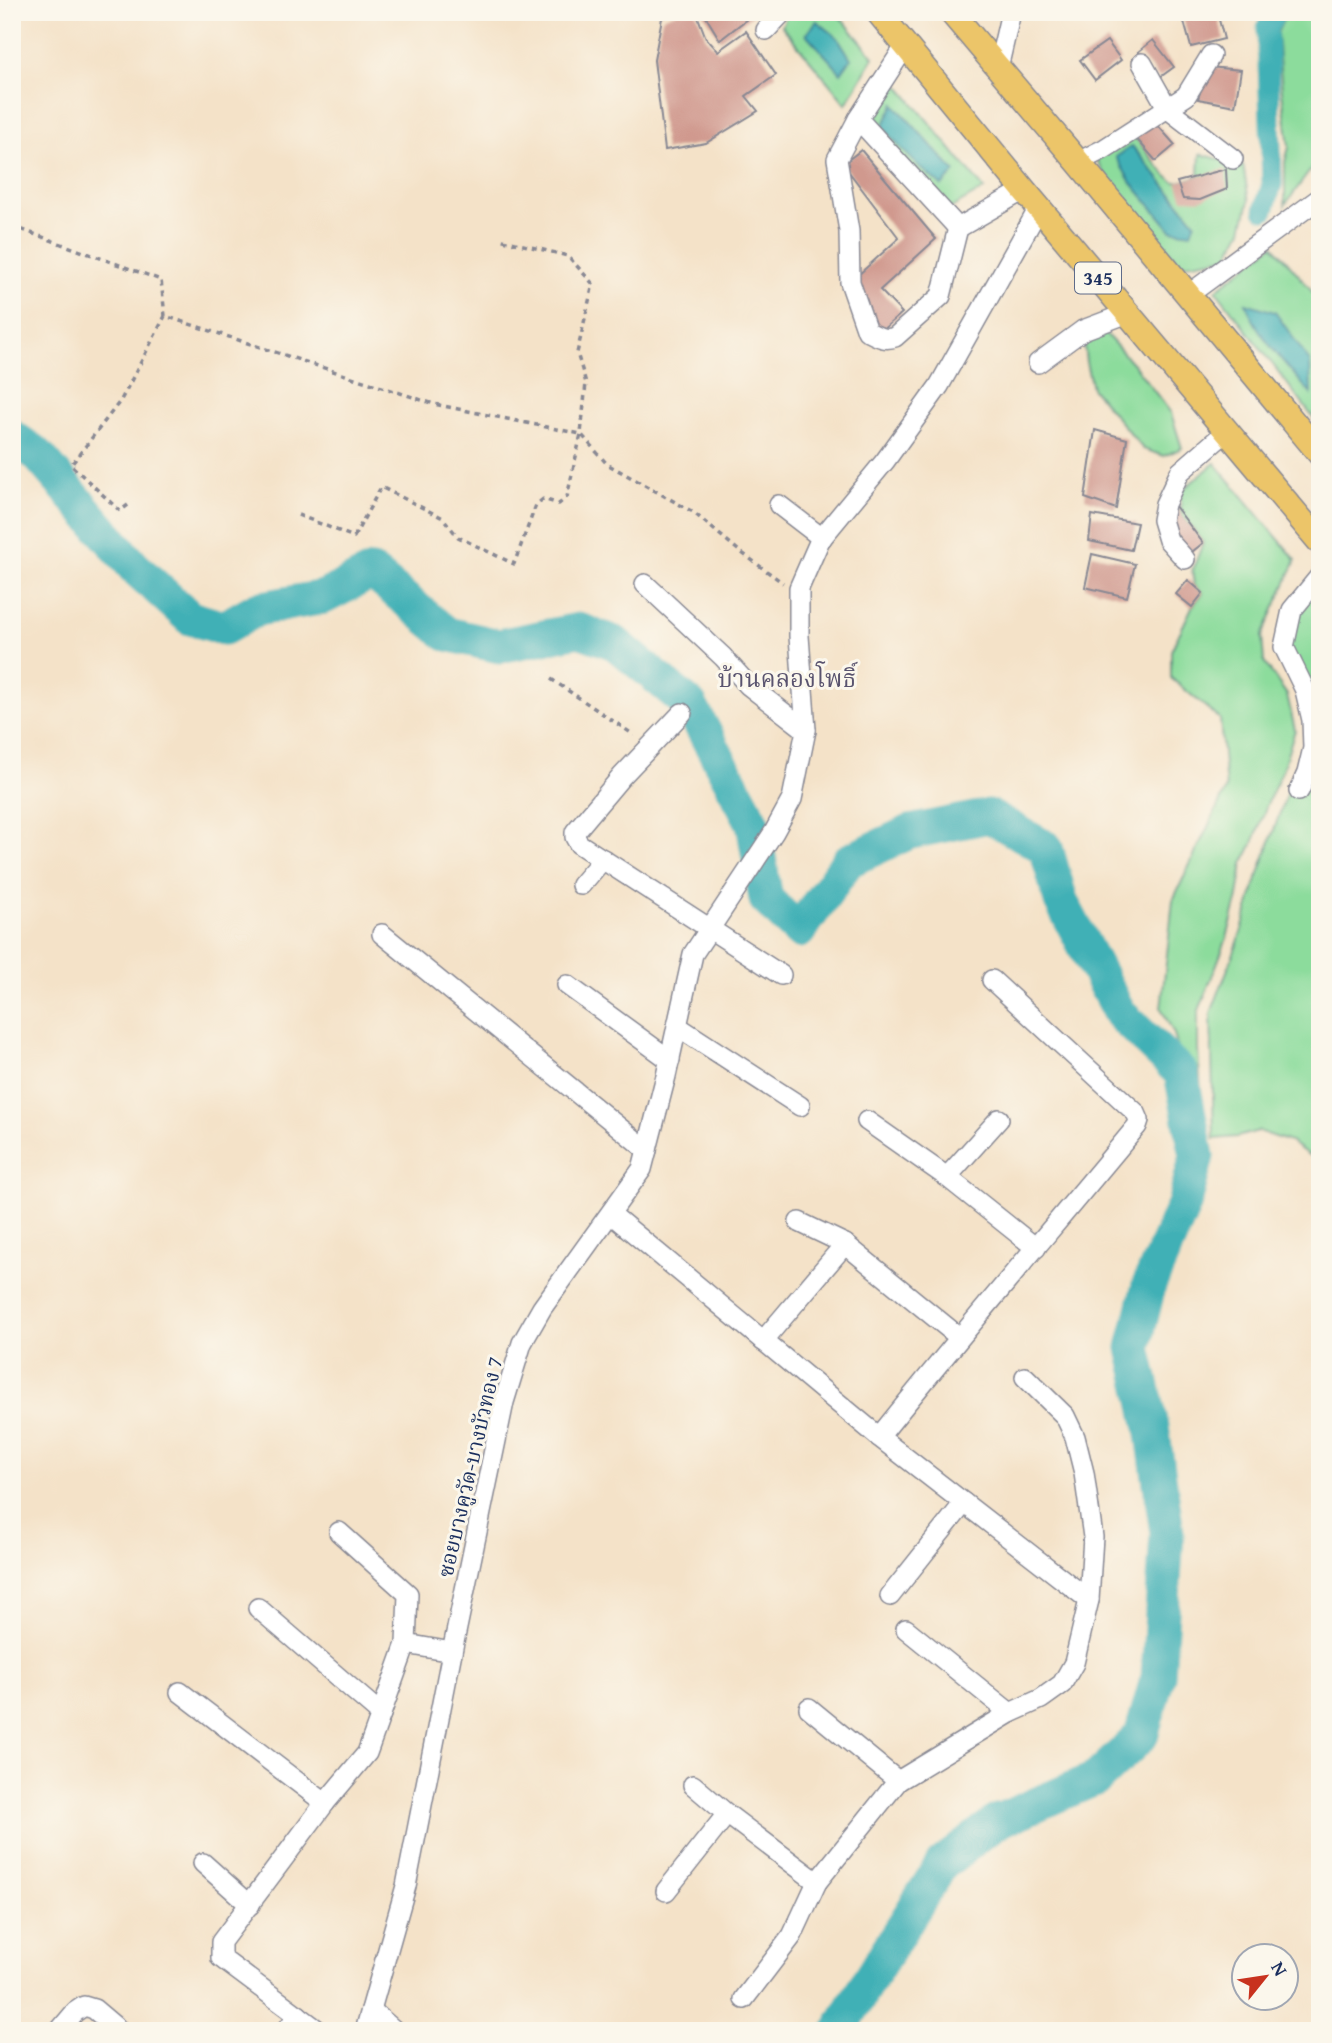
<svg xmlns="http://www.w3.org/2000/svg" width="1332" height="2043" font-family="'Gentium Book Plus','Noto Serif Thai',serif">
<rect width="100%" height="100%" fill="#fbf7ec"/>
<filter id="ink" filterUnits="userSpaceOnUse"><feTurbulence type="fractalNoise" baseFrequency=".0143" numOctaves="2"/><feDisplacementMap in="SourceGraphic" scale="14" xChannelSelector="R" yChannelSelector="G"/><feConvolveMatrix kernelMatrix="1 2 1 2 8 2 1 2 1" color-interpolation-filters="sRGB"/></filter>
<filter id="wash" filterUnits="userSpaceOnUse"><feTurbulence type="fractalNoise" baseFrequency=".00686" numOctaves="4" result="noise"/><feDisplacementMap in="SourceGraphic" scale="28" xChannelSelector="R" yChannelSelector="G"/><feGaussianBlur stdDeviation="1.57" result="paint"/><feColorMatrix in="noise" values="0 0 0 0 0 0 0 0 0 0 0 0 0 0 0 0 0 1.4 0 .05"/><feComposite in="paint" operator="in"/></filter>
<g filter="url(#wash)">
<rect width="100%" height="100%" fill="#f4e2c8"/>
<g fill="#8cdc9c" stroke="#54867d" stroke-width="2">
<path d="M 788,12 L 833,12 L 843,20 L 874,57 L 846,104 L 782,26 Z"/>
<path d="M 1287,12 L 1320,12 L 1320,157 L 1285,205 L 1285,162 L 1289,147 L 1282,91 L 1277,33 Z"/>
<path d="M 891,76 L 984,189 L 941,214 L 865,126 Z"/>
<path d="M 1134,136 C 1141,145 1168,182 1176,182 C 1183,182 1192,178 1199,176 L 1200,154 L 1243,165 L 1249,201 L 1242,230 L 1227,257 L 1181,265 L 1108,181 L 1094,155 Z"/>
<path d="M 1273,245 L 1309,287 L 1320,304 L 1320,412 L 1315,420 L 1216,290 Z"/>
<path d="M 1103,331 L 1134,365 L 1171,413 L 1182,448 L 1164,456 L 1143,449 L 1092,388 L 1086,362 L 1083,336 Z"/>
<path d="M 1215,463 L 1296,560 L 1262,636 L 1264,662 L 1287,695 L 1295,730 L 1282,771 L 1267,804 L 1254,841 L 1243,863 L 1238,897 L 1227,938 L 1198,1013 L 1198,1050 L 1204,1137 L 1174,1034 L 1161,1008 L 1173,900 L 1226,789 L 1220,719 L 1171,678 L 1171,651 L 1192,607 L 1203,593 L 1194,585 L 1192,571 L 1203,543 L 1181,514 L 1181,491 Z"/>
<path d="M 1310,595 L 1320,606 L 1319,1162 L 1290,1142 L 1258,1131 L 1237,1137 L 1214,1139 L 1211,1013 L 1240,937 L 1254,888 L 1292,778 L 1312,735 L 1281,625 Z"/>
</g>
<g fill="#3fb0b6" stroke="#2d708a" stroke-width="2">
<path d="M 817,21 L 838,38 L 851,59 L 841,73 L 806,34 Z"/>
<path d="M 894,104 L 955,172 L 942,186 C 920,168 899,149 883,126 Z"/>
<path d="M 1132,146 L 1195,222 L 1191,233 L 1171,230 L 1130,181 L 1116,157 Z"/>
<path d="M 1246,303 L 1275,312 L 1310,362 L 1311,394 C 1288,366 1258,338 1246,303 Z"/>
</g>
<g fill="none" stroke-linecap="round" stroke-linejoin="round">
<path stroke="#3fb0b6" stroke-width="21" d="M 1264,210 L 1272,184 L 1267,28 L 1276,12"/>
<path stroke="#3fb0b6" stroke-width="35" d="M 12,437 L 37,454 L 135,568 L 190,618 L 224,628 L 257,609 L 324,597 L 372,572 L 447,634 L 499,646 L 579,630 L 615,643 L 690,705 L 753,823 L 766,899 L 799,931 L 848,861 L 910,832 L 989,816 L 1046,848 L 1061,901 L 1120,1014 L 1181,1073 L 1197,1156 L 1184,1205 L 1149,1285 L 1134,1348 L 1152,1427 L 1167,1533 L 1158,1676 L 1141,1736 L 1097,1778 L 996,1822 L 942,1864 L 867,1983 L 839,2031"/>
</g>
<g id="blocks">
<g fill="#d0998e">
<path d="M 678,12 L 696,12 L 706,38 L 718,51 L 746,31 L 776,75 L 746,96 L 758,111 L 706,143 L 665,150 L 654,60 L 662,18 Z"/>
<path d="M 703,12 L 756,12 L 720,40 Z"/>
<path d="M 1206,12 L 1217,12 L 1224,39 L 1191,47 L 1183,18 Z"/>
<path d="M 1153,40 L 1174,67 L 1159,78 L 1138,52 Z"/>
<path d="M 1107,41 L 1121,60 L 1095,80 L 1080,60 Z"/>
<path d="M 1208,67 L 1241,70 L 1235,106 L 1198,99 Z"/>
<path d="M 1153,120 L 1175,145 L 1156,161 L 1134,136 Z"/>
<path d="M 861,150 L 936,239 L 880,290 L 902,313 L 881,331 L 868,316 L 856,277 L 899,238 L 843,164 Z"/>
<path d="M 1226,169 L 1227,189 L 1200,200 L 1183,199 L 1177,182 Z"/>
<path d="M 1095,430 L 1127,439 L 1116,509 L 1085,498 Z"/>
<path d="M 1175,506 L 1203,543 L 1188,555 L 1164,520 Z"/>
<path d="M 1092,515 L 1137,523 L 1131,550 L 1089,541 Z"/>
<path d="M 1092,554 L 1135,564 L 1127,597 L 1085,587 Z"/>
<path d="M 1188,580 L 1203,593 L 1192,607 L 1176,594 Z"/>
</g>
</g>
</g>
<g filter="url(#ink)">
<use href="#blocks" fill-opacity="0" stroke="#888893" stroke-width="2"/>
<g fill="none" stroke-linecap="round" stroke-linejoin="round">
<g stroke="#888893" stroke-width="22">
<g id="minor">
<path d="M 766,30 L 783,12"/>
<path d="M 906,45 L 858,119 L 958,228 L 1024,190"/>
<path d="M 1142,63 L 1168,109 L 1233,159"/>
<path d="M 998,68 L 1011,12"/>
<path d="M 858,119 L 837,159 L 849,231 L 850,282 L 867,331 C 877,336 884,341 895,337 L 941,296 L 958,228"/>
<path d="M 1078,162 L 1104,149 L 1186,96 L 1211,55"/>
<path d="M 1188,295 L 1320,198"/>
<path d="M 1038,363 L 1083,330 L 1128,313"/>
<path d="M 779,505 L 822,538"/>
<path d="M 1185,559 L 1168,540 L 1162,520 L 1165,504 L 1180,472 L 1227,431"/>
<path d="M 645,584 L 723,657 L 748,685 L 806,730"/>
<path d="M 682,713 L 622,776 L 575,832 L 575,837 L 579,844 L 781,975"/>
<path d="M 1299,791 L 1307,773 L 1313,748 L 1312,720 L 1305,690 L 1284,647 L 1292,610 L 1320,576"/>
<path d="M 581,885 L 603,859"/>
<path d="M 382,934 L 647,1150"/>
<path d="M 567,985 L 670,1060"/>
<path d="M 677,1026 L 800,1106"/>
<path d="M 867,1121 L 947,1177 L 1036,1248"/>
<path d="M 947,1177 L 999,1119"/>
<path d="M 611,1214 L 879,1437 L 1089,1600"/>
<path d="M 799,1222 L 845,1244 L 959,1337"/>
<path d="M 763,1341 L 845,1244"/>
<path d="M 879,1437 C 963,1332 1051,1230 1137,1126 L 1139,1120 L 1136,1113 L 992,980"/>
<path d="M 890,1596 L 964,1503"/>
<path d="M 258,1608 L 381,1714"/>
<path d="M 906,1629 L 1010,1713"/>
<path d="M 406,1644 L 452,1652"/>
<path d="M 180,1692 L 325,1803"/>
<path d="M 809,1708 L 898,1781"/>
<path d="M 693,1785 L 727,1814 L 817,1882"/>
<path d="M 203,1863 L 250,1905"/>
<path d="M 666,1891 L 727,1814"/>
<path d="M 744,1999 L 792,1936 L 817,1882 L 898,1781 L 1010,1713 L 1041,1699 L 1062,1684 L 1074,1663 L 1089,1600 L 1093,1537 L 1084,1473 L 1075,1437 L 1065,1416 L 1025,1377"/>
<path d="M 371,2010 L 395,2031"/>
<path d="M 59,2031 L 75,2012 L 84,2006 L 94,2009 L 120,2031"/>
<path d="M 286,2031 L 298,2015"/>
<path d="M 319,2031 L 221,1958 L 221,1942 L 325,1803 L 367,1753 L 406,1644 L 408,1594 L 339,1532"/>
<path d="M 365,2031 L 406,1886 L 452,1652 L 504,1402 L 522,1343 L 542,1308 L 642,1169 L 666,1076 L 693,954 L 774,832 L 792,799 L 806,730 L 799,636 L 799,588 L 820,540 L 885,461 L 939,386 L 1039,208"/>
</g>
</g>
<g stroke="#888893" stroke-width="27">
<g id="major">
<path d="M 878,12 L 1024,190 L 1320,542"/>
<path d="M 951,12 L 1078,162 L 1320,454"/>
</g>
</g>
<g stroke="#888893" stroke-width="3.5" stroke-dasharray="5 5" stroke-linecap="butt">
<path d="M 12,226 L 161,280 L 165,316 L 434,404 L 581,434 L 607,464 L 693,512 L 738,550 L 783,583"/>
<path d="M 128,505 L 120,511 L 71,465 L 121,400 L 165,316"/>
<path d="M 298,515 L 354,537 L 381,487 L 443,518 L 458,537 L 514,564 L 536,505 L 543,499 L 559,504 L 567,497 L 581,434 L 586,383 L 577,353 L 593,284 L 568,256 L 499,239"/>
<path d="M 551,679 L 634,735"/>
</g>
<use href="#minor" stroke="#fff" stroke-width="19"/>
<use href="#major" stroke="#ecc569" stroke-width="24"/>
</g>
</g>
<g text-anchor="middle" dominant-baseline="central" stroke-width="6" stroke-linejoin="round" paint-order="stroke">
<rect fill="#fbf7ec" stroke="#5e6b89" stroke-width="2" x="1075" y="262.5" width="46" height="31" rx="5"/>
<g font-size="19" font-weight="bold" fill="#1b2f5e">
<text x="1098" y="278">345</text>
</g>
<g font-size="21" fill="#1b2f5e" stroke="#fbf7ec">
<text transform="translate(470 1467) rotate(-77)">ซอยบางคูวัด-บางบัวทอง 7</text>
</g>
<g font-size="24" fill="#5a546f" stroke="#fbf7ec">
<text x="787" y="678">บ้านคลองโพธิ์</text>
</g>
</g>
<rect width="1332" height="2043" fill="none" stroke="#fbf7ec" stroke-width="42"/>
<g transform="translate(1265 1977) rotate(60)"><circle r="33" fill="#fbf7ec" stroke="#a1a7b3" stroke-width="2"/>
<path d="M0-5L12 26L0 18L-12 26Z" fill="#c8321e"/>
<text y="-10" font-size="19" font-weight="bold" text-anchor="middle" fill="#1b2f5e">N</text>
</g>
</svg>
